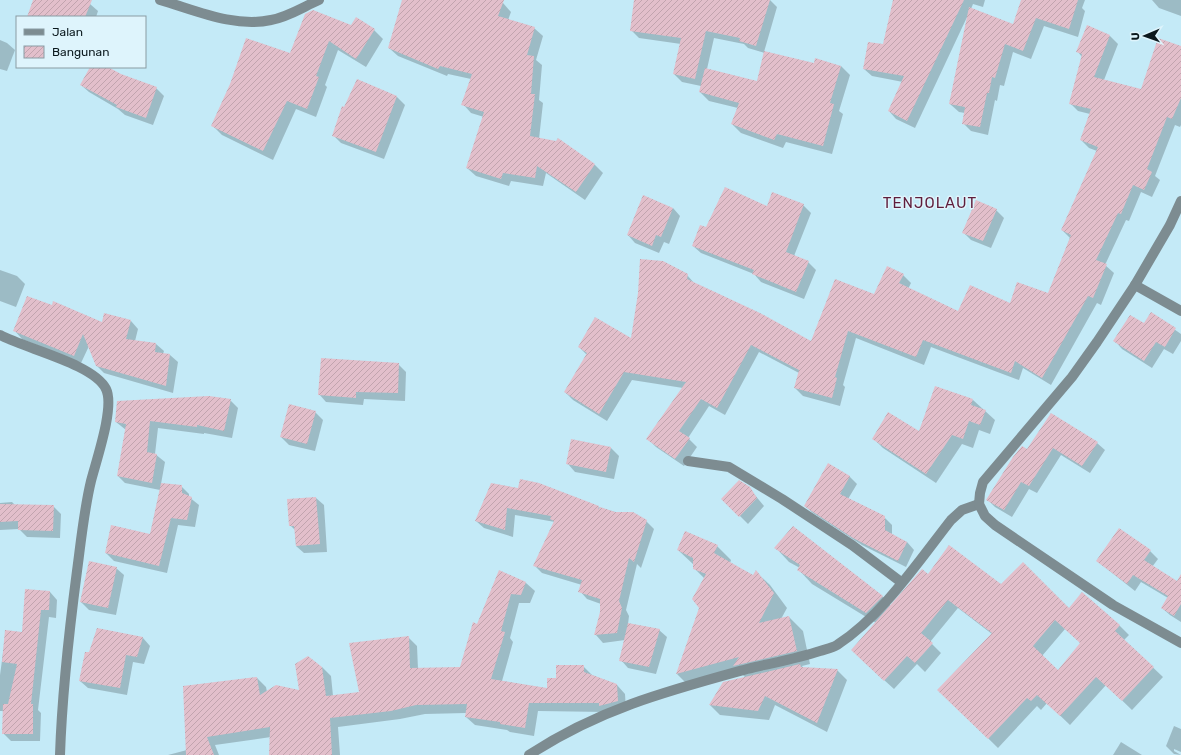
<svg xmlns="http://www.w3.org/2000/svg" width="1181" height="755" font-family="Rubik,sans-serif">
<defs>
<pattern id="building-hatch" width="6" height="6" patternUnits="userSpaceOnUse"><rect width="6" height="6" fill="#e2bfcb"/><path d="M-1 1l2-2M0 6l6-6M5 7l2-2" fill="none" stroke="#c1a4ae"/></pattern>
</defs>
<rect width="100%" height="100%" fill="#c4eaf7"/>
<g fill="#0003" fill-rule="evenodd">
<path d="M 34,0 L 81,0 L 90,4 L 98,11 L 96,17 L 29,17 Z"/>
<path d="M 403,0 L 495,0 L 503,3 L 511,12 L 508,20 L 534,28 L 543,36 L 536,60 L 542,65 L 539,100 L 543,103 L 539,139 L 556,142 L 558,140 L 595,165 L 603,173 L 585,200 L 546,173 L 543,186 L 511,181 L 509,186 L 476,176 L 467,168 L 484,117 L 471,113 L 463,104 L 471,79 L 448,74 L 447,76 L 398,56 L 389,48 Z"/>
<path d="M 635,0 L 770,0 L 777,7 L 764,52 L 814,64 L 841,66 L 850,75 L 839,111 L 843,114 L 832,154 L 786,142 L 783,148 L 741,133 L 732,124 L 738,108 L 709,101 L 700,92 L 701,86 L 682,82 L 674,74 L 681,44 L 639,38 L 631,30 ZM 714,38 L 744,44 L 748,48 L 765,53 L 757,82 L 707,69 Z"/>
<path d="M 894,0 L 985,0 L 983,7 L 973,4 L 971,9 L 1014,26 L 1022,0 L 1085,0 L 1082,8 L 1085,11 L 1078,37 L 1044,26 L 1031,59 L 1013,52 L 1004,86 L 1000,85 L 997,101 L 995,100 L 988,135 L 971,131 L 963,123 L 965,113 L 959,112 L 950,104 L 968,15 L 915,128 L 896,119 L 889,111 L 903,82 L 872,76 L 864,69 L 884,45 Z"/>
<path d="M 1152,0 L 1181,0 L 1181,16 L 1159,8 Z"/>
<path d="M 352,27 L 374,30 L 383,39 L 366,67 L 338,50 L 325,85 L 327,87 L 316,117 L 296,109 L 273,160 L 222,135 L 213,126 L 291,54 Z"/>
<path d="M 1110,36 L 1118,44 L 1104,80 L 1142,90 L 1181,47 L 1181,125 L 1180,127 L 1175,125 L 1155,176 L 1160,180 L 1152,197 L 1141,192 L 1129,221 L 1126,220 L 1105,265 L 1114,273 L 1101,305 L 1097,303 L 1051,385 L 1023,368 L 1019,380 L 931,347 L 924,365 L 856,338 L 843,385 L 845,387 L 840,406 L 803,396 L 795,388 L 799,373 L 759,352 L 725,415 L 709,406 L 688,438 L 697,447 L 684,466 L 656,447 L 648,439 L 683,388 L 632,380 L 607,421 L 573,400 L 565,392 L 587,355 L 579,347 L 631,339 L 687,275 L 695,284 L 811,342 L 903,275 L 911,283 L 908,289 L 959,313 L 1010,305 L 1049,294 L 1070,238 L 1062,230 L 1097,151 L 1089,148 L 1081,140 L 1090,114 L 1078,111 L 1070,103 L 1082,57 L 1078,52 Z"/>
<path d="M 0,40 L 7,43 L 15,50 L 7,71 L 0,69 Z"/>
<path d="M 91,67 L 106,67 L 120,75 L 156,88 L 164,96 L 153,125 L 125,115 L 118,109 L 89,92 L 81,85 Z"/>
<path d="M 357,80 L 397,97 L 405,105 L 384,159 L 341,143 L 333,135 Z"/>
<path d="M 803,205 L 811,213 L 794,256 L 808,262 L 816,270 L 804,299 L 761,282 L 754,274 L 701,253 L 693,246 L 707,229 L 768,207 Z"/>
<path d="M 673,208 L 680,216 L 669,244 L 664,242 L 659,253 L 635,243 L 628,235 Z"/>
<path d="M 996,210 L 1004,218 L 991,248 L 971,240 L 963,232 Z"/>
<path d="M 0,270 L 17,276 L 25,284 L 16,307 L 0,301 Z"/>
<path d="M 1151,313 L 1181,334 L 1181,341 L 1173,354 L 1164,349 L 1152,368 L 1122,349 L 1115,341 L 1144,325 Z"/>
<path d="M 131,321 L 138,329 L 135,341 L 156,344 L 164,351 L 163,354 L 170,355 L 178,362 L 173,393 L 104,373 L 96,365 L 89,346 L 81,363 L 22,339 L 15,331 Z"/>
<path d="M 398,364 L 406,372 L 405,401 L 364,399 L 363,405 L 326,402 L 319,394 Z"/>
<path d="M 230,400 L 238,408 L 232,438 L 204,433 L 204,434 L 158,428 L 155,454 L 165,462 L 161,484 L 181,486 L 189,494 L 189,497 L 199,505 L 195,527 L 178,525 L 167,573 L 114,561 L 106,553 L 150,536 L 160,490 L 125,483 L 118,476 L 126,430 L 116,422 Z"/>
<path d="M 973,400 L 995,420 L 990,434 L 979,430 L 973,448 L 962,444 L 936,483 L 883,448 L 873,438 L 920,432 Z"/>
<path d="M 315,412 L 323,420 L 315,451 L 289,445 L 281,437 Z"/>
<path d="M 1097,443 L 1105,450 L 1090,473 L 1061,455 L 1037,493 L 1029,489 L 1012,517 L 995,507 L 988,500 L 1028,450 Z"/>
<path d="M 611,448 L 619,456 L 614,479 L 575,472 L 568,464 Z"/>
<path d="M 849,476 L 857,484 L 848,499 L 884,517 L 892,525 L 892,535 L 907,542 L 914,550 L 906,567 L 862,545 L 813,513 L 805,506 Z"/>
<path d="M 492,484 L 598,507 L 646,521 L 654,529 L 641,568 L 637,564 L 626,610 L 629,616 L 628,624 L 659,630 L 667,637 L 656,674 L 628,668 L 621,660 L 625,640 L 603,643 L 596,635 L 601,612 L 601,604 L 587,599 L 580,591 L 582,585 L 542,573 L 534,565 L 555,522 L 515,515 L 513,537 L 484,528 L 476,521 Z"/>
<path d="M 749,488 L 764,506 L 748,524 L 723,499 Z"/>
<path d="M 316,498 L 324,505 L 327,552 L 304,553 L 296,546 L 295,530 L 290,525 L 288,500 Z"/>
<path d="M 12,502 L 15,505 L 53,506 L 61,514 L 60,538 L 27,537 L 19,529 L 0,530 L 0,503 Z"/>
<path d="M 717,546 L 731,560 L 730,563 L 753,576 L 756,572 L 770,585 L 787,608 L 781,619 L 789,617 L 803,631 L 810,664 L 802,666 L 803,668 L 837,670 L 847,680 L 827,732 L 775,705 L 769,720 L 720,715 L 710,705 L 746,678 L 741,673 L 690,687 L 677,674 L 700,608 L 705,579 L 694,568 L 694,565 L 678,550 Z"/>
<path d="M 776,548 L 882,596 L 891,606 L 928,575 L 1001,585 L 1119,625 L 1129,635 L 1124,640 L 1163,677 L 1132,710 L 1106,685 L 1070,725 L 1047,703 L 1041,710 L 1037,706 L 998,748 L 939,690 L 992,634 L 958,608 L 930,642 L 941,653 L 925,672 L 917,664 L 894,689 L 862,660 L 876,623 L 812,584 L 799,570 L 800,568 L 789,562 ZM 1065,629 L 1081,643 L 1058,672 L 1042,656 Z"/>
<path d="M 1150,551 L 1158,559 L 1152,567 L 1177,582 L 1181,576 L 1181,622 L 1170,615 L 1162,608 L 1168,598 L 1141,582 L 1135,591 L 1097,561 Z"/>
<path d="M 116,568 L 124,575 L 116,615 L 89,610 L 81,602 Z"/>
<path d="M 500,572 L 526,583 L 535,591 L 530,603 L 519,603 L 510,638 L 513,642 L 502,681 L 548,689 L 557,679 L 583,666 L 592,675 L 617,685 L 625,694 L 626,710 L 606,712 L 538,711 L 534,736 L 510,732 L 507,730 L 475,725 L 466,717 L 466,713 L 425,714 L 400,719 L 338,727 L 340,755 L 270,755 L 271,737 L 215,745 L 219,755 L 168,755 L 187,750 L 257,678 L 266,687 L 267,692 L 300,691 L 322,667 L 331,676 L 333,696 L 360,693 L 408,637 L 417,646 L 418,669 L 460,668 Z"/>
<path d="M 50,592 L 57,600 L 56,618 L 49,617 L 38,710 L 41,713 L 40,741 L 11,741 L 3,733 L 4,711 L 0,711 L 0,675 L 6,631 L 23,633 Z"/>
<path d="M 97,630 L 143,638 L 150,646 L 144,664 L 133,662 L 127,695 L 88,688 L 80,681 Z"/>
<path d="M 1174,726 L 1181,729 L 1181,752 L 1174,749 L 1174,751 L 1181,755 L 1174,754 L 1166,746 Z"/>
<path d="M 1121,742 L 1142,755 L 1113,755 Z"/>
</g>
<g fill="url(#building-hatch)" fill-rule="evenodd">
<path d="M 33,0 L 92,0 L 85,17 L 27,17 Z"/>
<path d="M 402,0 L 504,0 L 498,16 L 535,27 L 527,55 L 534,56 L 531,94 L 535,94 L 530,136 L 556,141 L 558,138 L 595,164 L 576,192 L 537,166 L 535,178 L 503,173 L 501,179 L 466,168 L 484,112 L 461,105 L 472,74 L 440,66 L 438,69 L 388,48 Z"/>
<path d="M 634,0 L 770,0 L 756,46 L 739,41 L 740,38 L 706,31 L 695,79 L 673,74 L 681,38 L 630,31 Z"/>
<path d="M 893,0 L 964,0 L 907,121 L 888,111 L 904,76 L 863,69 L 868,42 L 883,44 Z"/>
<path d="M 1021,0 L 1078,0 L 1069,29 L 1036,18 L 1023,51 L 1005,44 L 995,78 L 992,77 L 989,93 L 987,93 L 980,127 L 962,124 L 965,107 L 949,104 L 969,7 L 1013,24 Z"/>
<path d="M 313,10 L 351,25 L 356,17 L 375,29 L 356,59 L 329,41 L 316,76 L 319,77 L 307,109 L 287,101 L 263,151 L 211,126 L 230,84 L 246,38 L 290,53 L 305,14 Z"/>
<path d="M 1087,25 L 1110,35 L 1094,77 L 1141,89 L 1158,38 L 1181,46 L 1181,98 L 1172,119 L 1167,117 L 1147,169 L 1152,172 L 1144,190 L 1133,185 L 1121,214 L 1118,213 L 1096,260 L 1107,264 L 1093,298 L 1088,296 L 1042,378 L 1015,361 L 1011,373 L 923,340 L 916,357 L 848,331 L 835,377 L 837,378 L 832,398 L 794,388 L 799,370 L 751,345 L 717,408 L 701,399 L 679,431 L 690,438 L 675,459 L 646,439 L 686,382 L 624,372 L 599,414 L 564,392 L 587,353 L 578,347 L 595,317 L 631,338 L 638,293 L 640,259 L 663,261 L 688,274 L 687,279 L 760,313 L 811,341 L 835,279 L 874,294 L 887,266 L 904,274 L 899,283 L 958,311 L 970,285 L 1010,303 L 1017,282 L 1048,293 L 1071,235 L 1061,230 L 1098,147 L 1080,140 L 1091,109 L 1069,104 L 1082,54 L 1076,52 Z"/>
<path d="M 764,51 L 814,63 L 815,58 L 841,66 L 830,103 L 834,104 L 823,146 L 777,134 L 774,140 L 731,124 L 739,103 L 699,92 L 705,68 L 757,81 Z"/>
<path d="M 90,67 L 108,67 L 121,74 L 157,87 L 146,118 L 116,107 L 117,105 L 80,85 Z"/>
<path d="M 357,79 L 397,96 L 376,152 L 332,136 L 342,106 L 344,107 Z"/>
<path d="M 725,187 L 767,206 L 772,192 L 804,204 L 786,252 L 809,261 L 796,292 L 752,274 L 754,270 L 692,246 L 700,225 L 706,227 Z"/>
<path d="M 643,195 L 673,208 L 661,237 L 656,235 L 652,246 L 627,235 Z"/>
<path d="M 976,200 L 997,209 L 983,241 L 962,233 Z"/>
<path d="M 27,296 L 52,305 L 53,301 L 102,322 L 104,313 L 131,320 L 126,339 L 156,343 L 155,352 L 170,354 L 166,386 L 96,366 L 83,334 L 74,356 L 13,331 Z"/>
<path d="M 1151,312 L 1176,328 L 1165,347 L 1156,342 L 1144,361 L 1113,341 L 1130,315 L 1144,323 Z"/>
<path d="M 321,358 L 399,363 L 398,393 L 356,392 L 356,398 L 318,395 Z"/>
<path d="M 935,386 L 973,399 L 971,405 L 986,410 L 980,425 L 969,421 L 963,439 L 952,435 L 926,474 L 872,439 L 888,412 L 919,431 Z"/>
<path d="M 209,396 L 231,399 L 224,431 L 197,425 L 197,427 L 150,421 L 147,452 L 157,454 L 152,483 L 117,476 L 126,424 L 115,422 L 117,401 Z"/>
<path d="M 289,404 L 316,411 L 307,444 L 280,437 Z"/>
<path d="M 1051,413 L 1098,442 L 1082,466 L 1053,448 L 1029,486 L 1021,482 L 1004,510 L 986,500 L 1013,457 L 1022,446 L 1027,449 Z"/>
<path d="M 571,439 L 611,447 L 606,472 L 566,464 Z"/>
<path d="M 828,463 L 850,476 L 840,494 L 885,516 L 885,530 L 907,542 L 898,561 L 853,538 L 804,506 Z"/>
<path d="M 520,479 L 539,483 L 599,506 L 598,510 L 600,507 L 615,512 L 633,512 L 647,520 L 634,562 L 629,558 L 619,601 L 622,608 L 617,633 L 594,635 L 600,612 L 600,599 L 578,592 L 582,580 L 533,566 L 554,521 L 550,519 L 551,516 L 507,508 L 505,530 L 475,521 L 491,483 L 518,488 Z"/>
<path d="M 739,480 L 750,487 L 757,498 L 739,517 L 721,499 Z"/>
<path d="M 161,483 L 182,485 L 182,493 L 192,497 L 187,520 L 171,518 L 159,566 L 105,553 L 111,525 L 150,534 Z"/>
<path d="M 316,497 L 320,544 L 296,546 L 294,526 L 289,526 L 287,499 Z"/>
<path d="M 0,504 L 54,505 L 53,531 L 18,530 L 18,521 L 0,522 Z"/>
<path d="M 793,526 L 883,596 L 866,613 L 797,570 L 800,565 L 774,548 Z"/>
<path d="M 1119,528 L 1151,550 L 1144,560 L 1177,581 L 1181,574 L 1181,604 L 1174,616 L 1161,608 L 1168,596 L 1133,575 L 1127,584 L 1096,561 Z"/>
<path d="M 685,531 L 718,545 L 714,553 L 753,575 L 756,570 L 774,593 L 759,623 L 789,616 L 797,651 L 733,666 L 739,657 L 676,674 L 699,608 L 692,599 L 706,574 L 693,569 L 693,558 L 677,550 Z"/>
<path d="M 949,545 L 1001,584 L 1023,562 L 1069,608 L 1082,592 L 1120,625 L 1115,631 L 1154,667 L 1122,701 L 1096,677 L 1060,716 L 1037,695 L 1031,701 L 1027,698 L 988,739 L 937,690 L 992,633 L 948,600 L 921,633 L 933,643 L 915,663 L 907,656 L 884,681 L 851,650 L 922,569 L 928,574 ZM 1055,620 L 1080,643 L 1058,670 L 1033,646 Z"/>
<path d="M 89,561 L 117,567 L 108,608 L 80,602 Z"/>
<path d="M 499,570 L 526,582 L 521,595 L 511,594 L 501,631 L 505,632 L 491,679 L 547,688 L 547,678 L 556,678 L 556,665 L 584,665 L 584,672 L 617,684 L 618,701 L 599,706 L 599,703 L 529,703 L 525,728 L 500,724 L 500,722 L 465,717 L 467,704 L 416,705 L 391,711 L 330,718 L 332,755 L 269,755 L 270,727 L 207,737 L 214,755 L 186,755 L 183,686 L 257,677 L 260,695 L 276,685 L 299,690 L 295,664 L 308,656 L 322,667 L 326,696 L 359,692 L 349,643 L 409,636 L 410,668 L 460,667 L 473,622 L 477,624 Z"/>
<path d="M 25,589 L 50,591 L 49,610 L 41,610 L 31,704 L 33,704 L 33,734 L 2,734 L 3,704 L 8,704 L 17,664 L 2,662 L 5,630 L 22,632 Z"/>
<path d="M 628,623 L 660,629 L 649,667 L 619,661 Z"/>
<path d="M 97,628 L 143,637 L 137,657 L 126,655 L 120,688 L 79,681 L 85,652 L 89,652 Z"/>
<path d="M 800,664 L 801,667 L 838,669 L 817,723 L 765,696 L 758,711 L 709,705 L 723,682 Z"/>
</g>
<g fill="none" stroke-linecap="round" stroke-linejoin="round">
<path stroke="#7d8c91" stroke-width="10" d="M 1135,285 L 1181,311"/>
<g stroke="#7d8c91" stroke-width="10">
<path d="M 160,0 C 195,10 234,28 271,20 C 288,17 303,7 319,0"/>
<path d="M 0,335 C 26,349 94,364 106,389 C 115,407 96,461 91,481 C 84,510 81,541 77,571 C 69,632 62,693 60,755"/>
<path d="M 688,461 L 729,467 L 782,499 L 852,545 L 901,582"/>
<path d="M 529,755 C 599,709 667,691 747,669 C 771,663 796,659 820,651 C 826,649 832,648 837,645 C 882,616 918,562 951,520 L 962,510 L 979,504"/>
</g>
<path stroke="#7d8c91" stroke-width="10" d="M 1181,201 L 1170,225 L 1135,285 L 1097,342 L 1072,377 L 983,482 L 980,493 L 979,504 L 985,516 L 995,525 L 1113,605 L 1181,643"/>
</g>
<g text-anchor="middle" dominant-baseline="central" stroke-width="3" stroke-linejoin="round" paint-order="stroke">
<g font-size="15" letter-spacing="1" fill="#5f1d3b" stroke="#def4fc">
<text x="930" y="203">TENJOLAUT</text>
</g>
</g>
<rect x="16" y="16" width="130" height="52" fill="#def4fc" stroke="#8a9ca3"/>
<rect x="24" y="29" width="20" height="6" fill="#7d8c91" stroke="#8a9ca3"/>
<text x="52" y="36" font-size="12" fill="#0b191e">Jalan</text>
<rect x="24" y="46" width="20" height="12" fill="url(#building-hatch)" stroke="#8a9ca3"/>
<text x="52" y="56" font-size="12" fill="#0b191e">Bangunan</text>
<g transform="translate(1145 36) rotate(268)" stroke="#def4fc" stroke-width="3" paint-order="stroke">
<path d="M0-3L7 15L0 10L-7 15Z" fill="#0b191e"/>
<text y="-6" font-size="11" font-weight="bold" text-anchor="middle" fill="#0b191e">U</text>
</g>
</svg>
